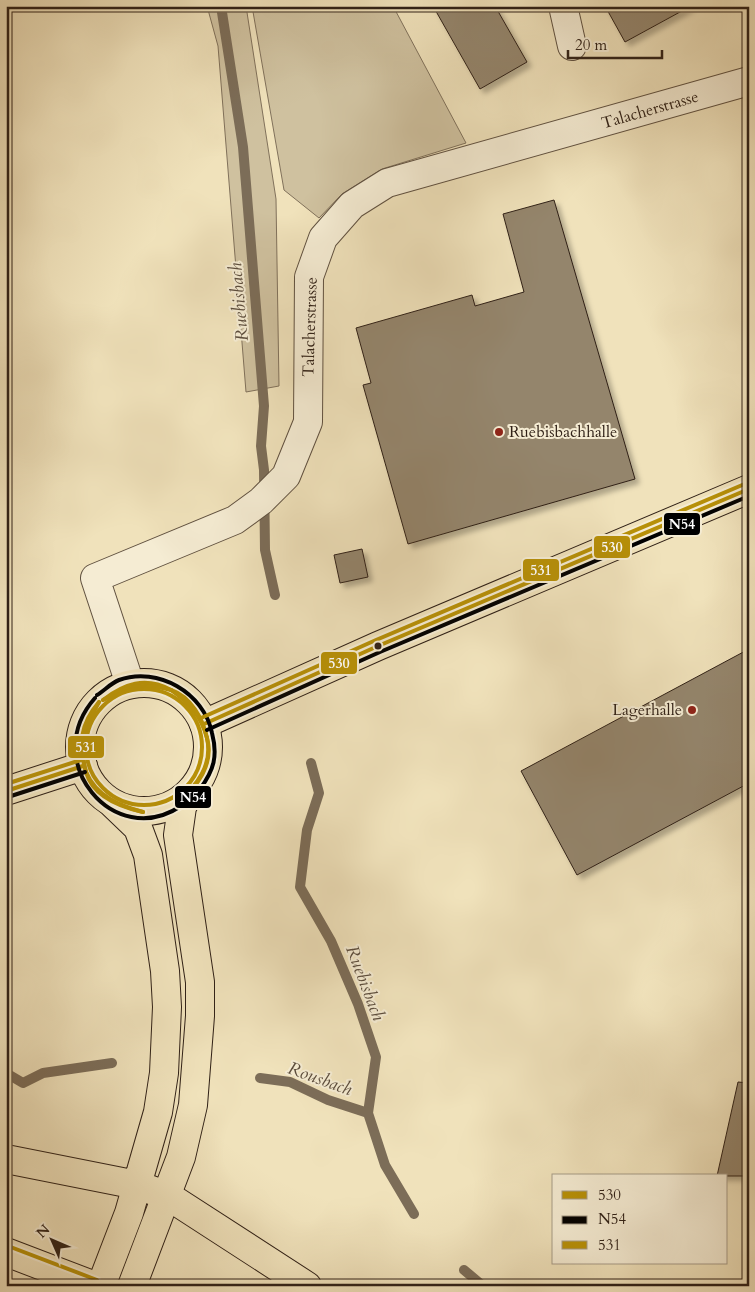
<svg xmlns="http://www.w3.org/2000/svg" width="755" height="1292" font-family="Cardo,serif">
<defs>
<filter id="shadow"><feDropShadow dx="4.5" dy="4.5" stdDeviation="2.5" flood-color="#0004"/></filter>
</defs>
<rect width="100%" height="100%" fill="#f0e2bb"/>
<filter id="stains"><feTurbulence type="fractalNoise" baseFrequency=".004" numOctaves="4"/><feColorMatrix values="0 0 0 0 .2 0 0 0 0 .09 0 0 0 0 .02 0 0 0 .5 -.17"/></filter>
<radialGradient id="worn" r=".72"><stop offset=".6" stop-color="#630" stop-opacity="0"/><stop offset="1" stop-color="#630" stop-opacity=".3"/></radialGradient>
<g fill="#cfc19f" stroke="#80715b">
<path d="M 207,6 L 246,6 L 276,199 L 279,386 L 246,392 L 218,46 Z"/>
<path d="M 252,6 L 393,6 L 466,143 L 382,169 L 342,194 L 319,218 L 284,190 Z"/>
</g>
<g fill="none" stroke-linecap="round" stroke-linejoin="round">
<g stroke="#7c6d58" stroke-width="10">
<path d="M 221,6 L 243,147 L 264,406 L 261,446 L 264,470 L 265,550 L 275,595"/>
<path d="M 311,763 L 319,793 L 307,830 L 300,887 L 331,941 L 358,1004 L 376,1057 L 368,1113 L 385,1165 L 414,1214"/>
<path d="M 6,1073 L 23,1083 L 43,1073 L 112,1063"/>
<path d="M 260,1078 L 290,1082 L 328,1100 L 368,1113"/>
<path d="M 464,1270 L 483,1286"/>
</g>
</g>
<g fill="#94856c" stroke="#302117" filter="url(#shadow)">
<path d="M 433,6 L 495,6 L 527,62 L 480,89 Z"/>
<path d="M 605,6 L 691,6 L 625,42 Z"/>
<path d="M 554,200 L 635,479 L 408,544 L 363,385 L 371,383 L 356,328 L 472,295 L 475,306 L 524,292 L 503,214 Z"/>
<path d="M 362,549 L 368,577 L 340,583 L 334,555 Z"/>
<path d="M 749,649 L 749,783 L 577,875 L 521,771 Z"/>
<path d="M 738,1082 L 749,1083 L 749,1176 L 717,1176 Z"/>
</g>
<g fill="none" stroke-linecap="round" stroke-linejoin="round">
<g stroke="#605140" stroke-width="30">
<g id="street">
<path d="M 563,6 L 572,46"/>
<path d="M 130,684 L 95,578 L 235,520 L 261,501 L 286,476 L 308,422 L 309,277 L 323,238 L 352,205 L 387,183 L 749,81"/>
</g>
</g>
<g stroke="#302117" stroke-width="30">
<g id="primary">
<circle cx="144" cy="747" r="64"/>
<path d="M 204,724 L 378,646 L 749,489"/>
<path d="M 6,791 L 83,766"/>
</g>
</g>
<g stroke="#302117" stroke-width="30">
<g id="highway">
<path d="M 6,1159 L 137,1185 L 158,1112 L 164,1073 L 167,1007 L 165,971 L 148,855 L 138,828 L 113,804"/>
<path d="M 6,1252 L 95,1286"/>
<path d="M 101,1286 L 129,1213 L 137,1185 L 168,1196 L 307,1286"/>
<path d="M 132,1286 L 181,1157 L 193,1105 L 200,1016 L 200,982 L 178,835 L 182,807 L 190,792"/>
</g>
</g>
<use href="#street" stroke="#f5ecd3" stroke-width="28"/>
<use href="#primary" stroke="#f0e2bb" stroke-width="28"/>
<use href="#highway" stroke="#f0e2bb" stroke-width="28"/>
<g stroke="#f5ecd3" stroke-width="8">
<g id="bus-1">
<path d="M 171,690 C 191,697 203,719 207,738"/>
<path d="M 171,690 C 189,703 201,716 207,738"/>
<path d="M 103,700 C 124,684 145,676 171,690"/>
<path d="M 103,700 C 128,686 142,682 171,690"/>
<path d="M 204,724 L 378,646 L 749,489"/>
<path d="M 86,772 C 96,796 120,806 143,812"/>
<path d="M 86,772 C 93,797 120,807 143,812"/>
<path d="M 86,772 C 78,745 80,724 99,702"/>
<path d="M 86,772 C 78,742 85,728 99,702"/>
<path d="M 6,791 L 83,766"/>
<path d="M 177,801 C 197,787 213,764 207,738"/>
<path d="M 177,801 C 198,788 214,763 207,738"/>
</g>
</g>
<g stroke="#f5ecd3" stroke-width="8">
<g id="bus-2">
<path d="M 95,698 C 39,761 114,851 181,806 C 189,801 195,797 200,789 C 214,770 218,756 212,733 C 204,693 158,666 119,680 C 111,683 104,691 97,695"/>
<path d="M 207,730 L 380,652 L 749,496"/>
<path d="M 8,797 L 85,772"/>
</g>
</g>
<g stroke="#f5ecd3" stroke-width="8">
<g id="bus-3">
<circle cx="144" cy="747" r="58"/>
<path d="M 201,718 L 376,640 L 747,483"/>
<path d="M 6,784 L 81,760"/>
<path d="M 8,1246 L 97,1280"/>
</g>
</g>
<use href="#bus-1" stroke="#b79008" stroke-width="4"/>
<use href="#bus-2" stroke="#000" stroke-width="4"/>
<use href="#bus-3" stroke="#b79008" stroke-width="4"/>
</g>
<g fill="#8f2418" stroke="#f5ecd3" stroke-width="2">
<circle cx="499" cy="432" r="5"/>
<circle cx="692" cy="710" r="5"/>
</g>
<circle fill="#302117" stroke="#f5ecd3" stroke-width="2" cx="378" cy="646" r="4.5"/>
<g text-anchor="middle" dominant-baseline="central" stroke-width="4" stroke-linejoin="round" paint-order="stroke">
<g font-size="16" fill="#302117" stroke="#f5ecd3">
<text transform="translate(650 110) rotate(-16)">Talacherstrasse</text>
<text transform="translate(310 327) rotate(-88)">Talacherstrasse</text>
</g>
<g font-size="16" fill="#302117" stroke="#f5ecd3" text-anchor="start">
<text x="509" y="432">Ruebisbachhalle</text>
<text x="682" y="710" text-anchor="end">Lagerhalle</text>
</g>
<g font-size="18" font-style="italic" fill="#5c4d3d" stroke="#f5ecd3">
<text transform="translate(239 302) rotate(-95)">Ruebisbach</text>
<text transform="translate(365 983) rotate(69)">Ruebisbach</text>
<text transform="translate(320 1079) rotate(20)">Rousbach</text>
</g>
</g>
<g stroke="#f5ecd3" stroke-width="2">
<rect x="663" y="512" width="38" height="24" rx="5" fill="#000"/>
<rect x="593" y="535" width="38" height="24" rx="5" fill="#b79008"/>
<rect x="522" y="558" width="38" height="24" rx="5" fill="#b79008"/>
<rect x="320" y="651" width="38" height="24" rx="5" fill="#b79008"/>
<rect x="67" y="735" width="38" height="24" rx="5" fill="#b79008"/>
<rect x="174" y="785" width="38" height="24" rx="5" fill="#000"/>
</g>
<g font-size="14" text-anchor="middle" font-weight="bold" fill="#fff">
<text x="682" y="529">N54</text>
<text x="612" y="552">530</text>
<text x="541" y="575">531</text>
<text x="339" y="668">530</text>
<text x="86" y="752">531</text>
<text x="193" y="802">N54</text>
</g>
<rect width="755" height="1292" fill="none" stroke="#f0e2bb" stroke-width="25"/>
<rect x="8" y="8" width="740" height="1277" fill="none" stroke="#302117" stroke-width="2.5"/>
<rect x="12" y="12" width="730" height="1267" fill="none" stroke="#302117"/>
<rect x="552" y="1174" width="175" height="90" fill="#f5ecd3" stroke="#a69b88"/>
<rect x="562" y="1191" width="25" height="8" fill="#b79008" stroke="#a69b88"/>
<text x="598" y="1200" font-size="15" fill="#302117">530</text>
<rect x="562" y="1216" width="25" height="8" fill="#000000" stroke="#a69b88"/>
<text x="598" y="1224" font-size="15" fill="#302117">N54</text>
<rect x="562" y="1241" width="25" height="8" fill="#b79008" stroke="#a69b88"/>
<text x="598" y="1250" font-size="15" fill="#302117">531</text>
<g transform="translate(52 1240) rotate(315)" stroke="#f5ecd3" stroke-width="4" paint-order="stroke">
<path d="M0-4L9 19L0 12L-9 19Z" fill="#302117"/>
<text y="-8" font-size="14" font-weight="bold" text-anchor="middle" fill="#302117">N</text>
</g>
<path d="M568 50v8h94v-8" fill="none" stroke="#302117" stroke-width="2.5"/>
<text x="575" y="50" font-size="15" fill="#302117" stroke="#f5ecd3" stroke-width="4" paint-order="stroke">20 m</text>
<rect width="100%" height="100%" filter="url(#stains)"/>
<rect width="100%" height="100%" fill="url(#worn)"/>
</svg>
